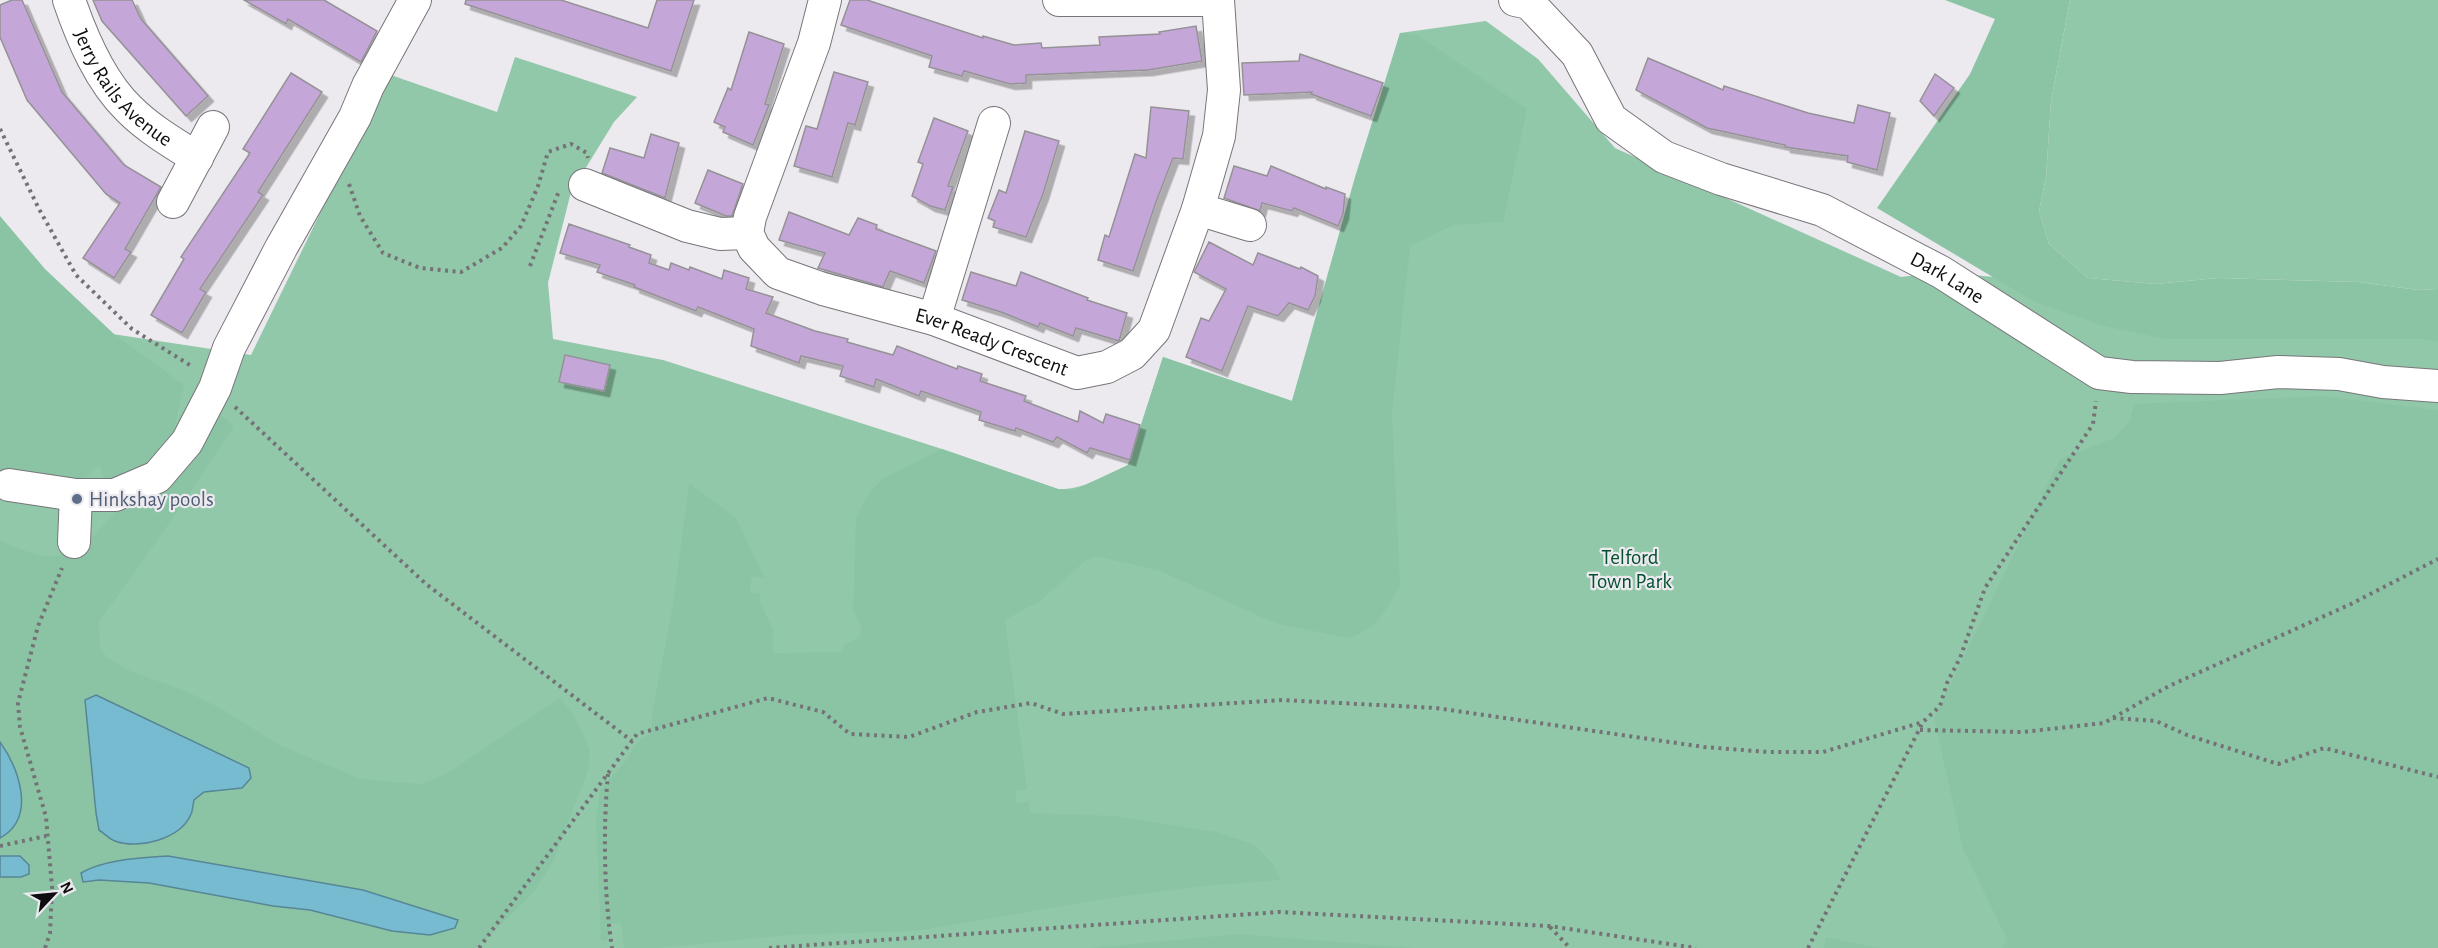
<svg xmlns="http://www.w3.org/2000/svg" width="2438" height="948" font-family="'Alegreya Sans',sans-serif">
<defs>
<filter id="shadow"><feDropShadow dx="5.5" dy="5.5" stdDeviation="0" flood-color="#0004"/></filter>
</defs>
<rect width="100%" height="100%" fill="#edeaef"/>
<g fill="#91c8a9">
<path d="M 2070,0 L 2438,0 L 2438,289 L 2418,290 L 2359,282 L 2218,278 L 2155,284 L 2088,278 L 2049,244 L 2039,211 L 2046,177 L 2051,101 Z"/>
<path d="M 1486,21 L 1538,59 L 1615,148 L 1901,277 L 1941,272 L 2438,319 L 2438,948 L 0,948 L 0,317 L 251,355 L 388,74 L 497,112 L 515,57 L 637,97 L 614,122 L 571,192 L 548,283 L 553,339 L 663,360 L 942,449 L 1058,489 C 1083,490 1106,476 1128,465 L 1163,357 L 1292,401 L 1400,33 Z"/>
</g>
<g fill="#8bc4a4" fill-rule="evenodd">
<path d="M 1945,0 L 2070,0 L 2051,101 L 2046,177 L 2039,211 L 2049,244 L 2088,278 L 2155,284 L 2218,278 L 2359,282 L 2418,290 L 2438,289 L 2438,342 L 2421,339 L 2165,339 L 2100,325 L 2033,301 L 1877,208 L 1970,74 L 1995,19 Z"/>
<path d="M 1400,33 L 1417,35 L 1527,109 L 1503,222 L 1453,225 L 1410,246 L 1392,413 L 1400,586 C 1387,609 1375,632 1347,638 L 1275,623 L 1160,571 L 1096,556 L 1084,562 L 1040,601 L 1005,620 L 1027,789 L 1016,791 L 1016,804 L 1029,801 L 1030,813 L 1114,816 L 1217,832 L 1255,845 L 1273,864 L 1281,880 L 1203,886 L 1104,899 L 916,931 L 790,935 L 657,948 L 624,948 L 621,923 L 610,924 L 610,940 L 601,941 L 596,819 L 600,790 L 630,756 C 632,744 642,738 652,733 L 652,714 L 673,605 L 689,483 L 736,518 L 765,578 L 752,576 L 750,592 L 760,594 L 760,602 L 773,630 L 773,653 L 842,652 L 844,645 L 860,636 L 861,624 L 853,612 L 856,518 L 867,496 L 882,479 L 942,449 L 1058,489 L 1074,490 L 1128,465 L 1163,357 L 1292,401 L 1355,177 Z"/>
<path d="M 0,216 L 45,269 L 114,334 L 184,385 L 174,428 L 181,431 L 205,402 L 234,426 L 178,511 L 99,622 L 100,648 L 108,658 L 132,672 L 184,690 L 224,710 L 277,744 L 361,779 L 421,784 L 448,773 L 560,698 L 573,713 L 590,750 L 588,771 L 553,862 L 534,892 L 490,936 L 475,948 L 0,948 L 0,877 L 21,877 L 29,874 L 29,865 L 20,856 L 0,856 L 0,838 L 9,833 L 8,754 L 0,742 L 0,541 C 14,546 30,554 45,556 C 77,561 105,523 124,502 L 105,489 L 103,475 L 99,466 L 80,482 L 2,492 L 0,498 ZM 96,696 L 240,764 L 249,768 L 231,791 L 204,792 L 135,844 L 114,841 L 99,830 L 96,813 L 86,700 ZM 168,856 L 363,890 L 418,906 L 430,935 L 392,931 L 310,910 L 273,906 L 149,883 L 99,880 L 83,882 L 147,857 Z"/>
<path d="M 2323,396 L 2438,410 L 2438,948 L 2002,948 L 2007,939 L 1963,849 L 1934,718 L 2060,459 L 2114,438 L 2129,422 L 2134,404 Z"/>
<path d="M 1238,934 L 1415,948 L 1090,948 Z"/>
<path d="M 1826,937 L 1880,948 L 1824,948 Z"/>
</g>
<g fill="#77bbd0" stroke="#578696" stroke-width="1.5">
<path d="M 96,695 L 249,768 L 251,778 L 242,788 L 204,792 L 194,800 C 193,804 193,810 191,814 C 181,839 138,850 115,841 C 109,839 104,833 99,830 L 96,813 L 85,700 Z"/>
<path d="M 0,742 C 19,769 37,818 0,838 Z"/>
<path d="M 0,856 L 20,856 L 29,865 L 29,874 L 21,877 L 0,877 Z"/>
<path d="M 168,856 L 363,890 L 458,920 L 455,928 L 430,935 L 392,931 L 310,910 L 273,906 L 149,883 L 99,880 L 83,882 L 81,873 C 105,859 141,858 168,856 Z"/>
</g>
<g fill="#c4a7d8" stroke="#959297" stroke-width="1.5" filter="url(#shadow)">
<path d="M 12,0 L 22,0 L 62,92 L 124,165 L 161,187 L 125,249 L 131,252 L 114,278 L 83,258 L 120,203 L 106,194 L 27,100 L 0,37 L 0,5 Z"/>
<path d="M 93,0 L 132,0 L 141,19 L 208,96 L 186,116 L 102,21 Z"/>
<path d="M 244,0 L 324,0 L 377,31 L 361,62 L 288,19 L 286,24 Z"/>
<path d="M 466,0 L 561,0 L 648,28 L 657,0 L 694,0 L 671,71 L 465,4 Z"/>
<path d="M 850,0 L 867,0 L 983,38 L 983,36 L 1014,45 L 1041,43 L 1042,48 L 1100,45 L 1099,37 L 1160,34 L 1159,32 L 1196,26 L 1202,61 L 1148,70 L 1026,75 L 1026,83 L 1010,84 L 964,71 L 962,76 L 929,67 L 932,56 L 841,25 Z"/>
<path d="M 749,32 L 784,44 L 765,104 L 769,105 L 753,145 L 723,132 L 725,127 L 714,122 L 728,88 L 731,90 Z"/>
<path d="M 1300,54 L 1383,83 L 1371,116 L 1311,94 L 1312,92 L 1244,95 L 1242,63 L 1299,61 Z"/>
<path d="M 1648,58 L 1723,90 L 1724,86 L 1808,113 L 1854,123 L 1858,105 L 1890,113 L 1877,170 L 1847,162 L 1848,156 L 1785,147 L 1785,145 L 1707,128 L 1636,90 Z"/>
<path d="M 834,72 L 868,82 L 855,125 L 848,123 L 832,177 L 794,166 L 806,126 L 817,129 Z"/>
<path d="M 291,73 L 322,92 L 258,192 L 263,195 L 200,289 L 206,292 L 182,333 L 151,315 L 184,259 L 181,257 L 250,153 L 243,149 Z"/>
<path d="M 1935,74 L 1954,88 L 1934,116 L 1920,101 Z"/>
<path d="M 1151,107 L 1189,111 L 1183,159 L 1173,158 L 1156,202 L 1133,271 L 1098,260 L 1105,235 L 1109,237 L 1135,154 L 1146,158 Z"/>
<path d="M 934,118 L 968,131 L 948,186 L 953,187 L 945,210 L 930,206 L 912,196 L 923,164 L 918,162 Z"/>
<path d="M 1025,131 L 1059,141 L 1043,194 L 1026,237 L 993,227 L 995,221 L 988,218 L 999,190 L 1006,193 Z"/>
<path d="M 651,134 L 679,143 L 665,198 L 602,173 L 610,148 L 644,158 Z"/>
<path d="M 1234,166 L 1267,176 L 1271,166 L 1326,189 L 1326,187 L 1345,194 L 1343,214 L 1338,226 L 1294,208 L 1292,211 L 1262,203 L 1260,211 L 1224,198 Z"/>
<path d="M 708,170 L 743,184 L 732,216 L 726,216 L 695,203 Z"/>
<path d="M 789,212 L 849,235 L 858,218 L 877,225 L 876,229 L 936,251 L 924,283 L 890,271 L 883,287 L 818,268 L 825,253 L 779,240 Z"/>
<path d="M 569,224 L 630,245 L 629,247 L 651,255 L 649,263 L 669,270 L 671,263 L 689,270 L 690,267 L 722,279 L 724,270 L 749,278 L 746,289 L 773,297 L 766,313 L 815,331 L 848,339 L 847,342 L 893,355 L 897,346 L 957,369 L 958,366 L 982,374 L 980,381 L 1026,396 L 1024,401 L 1078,422 L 1080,411 L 1103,423 L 1106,414 L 1140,425 L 1130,460 L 1090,448 L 1087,453 L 1057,437 L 1053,442 L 1016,428 L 1015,431 L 979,420 L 981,412 L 921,391 L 919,396 L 876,379 L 874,387 L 840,376 L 843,366 L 801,356 L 799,363 L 751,346 L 754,329 L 698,307 L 696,311 L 634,287 L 635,285 L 597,272 L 600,265 L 560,253 Z"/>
<path d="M 1209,242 L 1253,265 L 1258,253 L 1300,269 L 1301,267 L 1318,276 L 1315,296 L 1308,310 L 1289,303 L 1278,316 L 1248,306 L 1222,371 L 1186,357 L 1201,318 L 1209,321 L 1226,289 L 1194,272 Z"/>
<path d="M 971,272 L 1016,286 L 1021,272 L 1088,298 L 1087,300 L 1127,313 L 1119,341 L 1076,328 L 1073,336 L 1040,323 L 1038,327 L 1001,312 L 962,300 Z"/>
<path d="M 565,355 L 610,365 L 604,391 L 559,382 Z"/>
</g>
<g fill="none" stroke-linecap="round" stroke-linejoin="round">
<g stroke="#78757a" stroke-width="34">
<g id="minor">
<path id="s1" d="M 69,0 C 82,38 100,81 129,109 C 149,129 173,143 197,158"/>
<path id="s2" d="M 825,0 L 814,43 L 750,217 L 747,233 L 754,248 L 778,273 L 823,289 L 934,319 L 1077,373 L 1107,367 L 1132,354 L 1154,330 L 1198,209 L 1219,136 L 1224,90 L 1218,0"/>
<path d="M 1059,0 L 1211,0"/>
<path id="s3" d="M 1515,0 L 1529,3 L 1577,54 L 1611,119 L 1664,157 L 1721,179 L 1822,210 L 1941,272 L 2099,373 L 2132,377 L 2220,378 L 2278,372 L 2339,374 L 2383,382 L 2438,386"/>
<path d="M 585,185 L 687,226 L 720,234 L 747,233"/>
<path d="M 173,202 L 213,127"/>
<path d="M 1198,209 L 1250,225"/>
<path d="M 934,319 L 994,123"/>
<path d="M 9,485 L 76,495"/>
<path d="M 74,542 L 76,495 L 115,495 L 157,477 L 187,442 L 215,388 L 229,348 L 281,248 L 355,117 L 368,86 L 415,0"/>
</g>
</g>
<g stroke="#747276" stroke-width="4" stroke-dasharray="3 4.5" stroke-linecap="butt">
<path d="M 0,129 L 39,209 L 76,275 L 132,329 L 193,367"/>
<path d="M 349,184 L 360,216 L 383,253 L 420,268 L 461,272 L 502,248 L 521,226 L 538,186 L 548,152 L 571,144 L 587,153 L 588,158"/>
<path d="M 530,266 L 559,191"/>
<path d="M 235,407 L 426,584 L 632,741"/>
<path d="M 2113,718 L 2156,721 L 2187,735 L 2278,764 L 2324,748 L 2438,777"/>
<path d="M 1920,730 L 2023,732 L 2104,723 L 2169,686 L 2351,604 L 2438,559"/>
<path d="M 608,774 C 603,826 604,896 612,948"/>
<path d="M 0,846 L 46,836"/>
<path d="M 1550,927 L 1570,948"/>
<path d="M 45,948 L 50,933 L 52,887 L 46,817 L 20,727 L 18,703 L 38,626 L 62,568"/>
<path d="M 479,948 L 637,734 L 768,698 L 823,712 L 850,734 L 909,737 L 977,712 L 1031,703 L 1063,714 L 1282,700 L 1436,708 L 1704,747 L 1768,752 L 1823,752 L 1923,722"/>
<path d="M 769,948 L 1279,912 L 1549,926 L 1696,948"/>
<path d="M 1808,948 L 1923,722 L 1940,706 L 1947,683 L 1960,658 L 1985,588 L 2093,424 L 2096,401"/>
</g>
<use href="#minor" stroke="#fff" stroke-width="32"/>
</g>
<circle fill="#5c6f8a" stroke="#edeaef" stroke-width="2" cx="77" cy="499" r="6"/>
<g text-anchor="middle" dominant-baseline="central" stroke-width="4.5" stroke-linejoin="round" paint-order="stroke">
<g font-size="21" fill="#0d0c0e" stroke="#edeaef">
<text stroke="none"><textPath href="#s1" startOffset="105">Jerry Rails Avenue</textPath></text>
<text stroke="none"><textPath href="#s3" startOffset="532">Dark Lane</textPath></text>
<text stroke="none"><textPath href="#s2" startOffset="522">Ever Ready Crescent</textPath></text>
</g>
<g font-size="21" fill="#4e5e75" stroke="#edeaef" text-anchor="start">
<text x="89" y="499">Hinkshay pools</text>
</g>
<g font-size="21" fill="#034f31" stroke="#edeaef">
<text x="1630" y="557">Telford<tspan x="1630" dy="24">Town Park</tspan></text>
</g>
</g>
<g transform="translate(54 894) rotate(64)" stroke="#edeaef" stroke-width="4.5" paint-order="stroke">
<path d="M0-4.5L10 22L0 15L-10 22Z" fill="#0d0c0e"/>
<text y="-9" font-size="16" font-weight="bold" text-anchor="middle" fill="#0d0c0e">N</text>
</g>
</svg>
